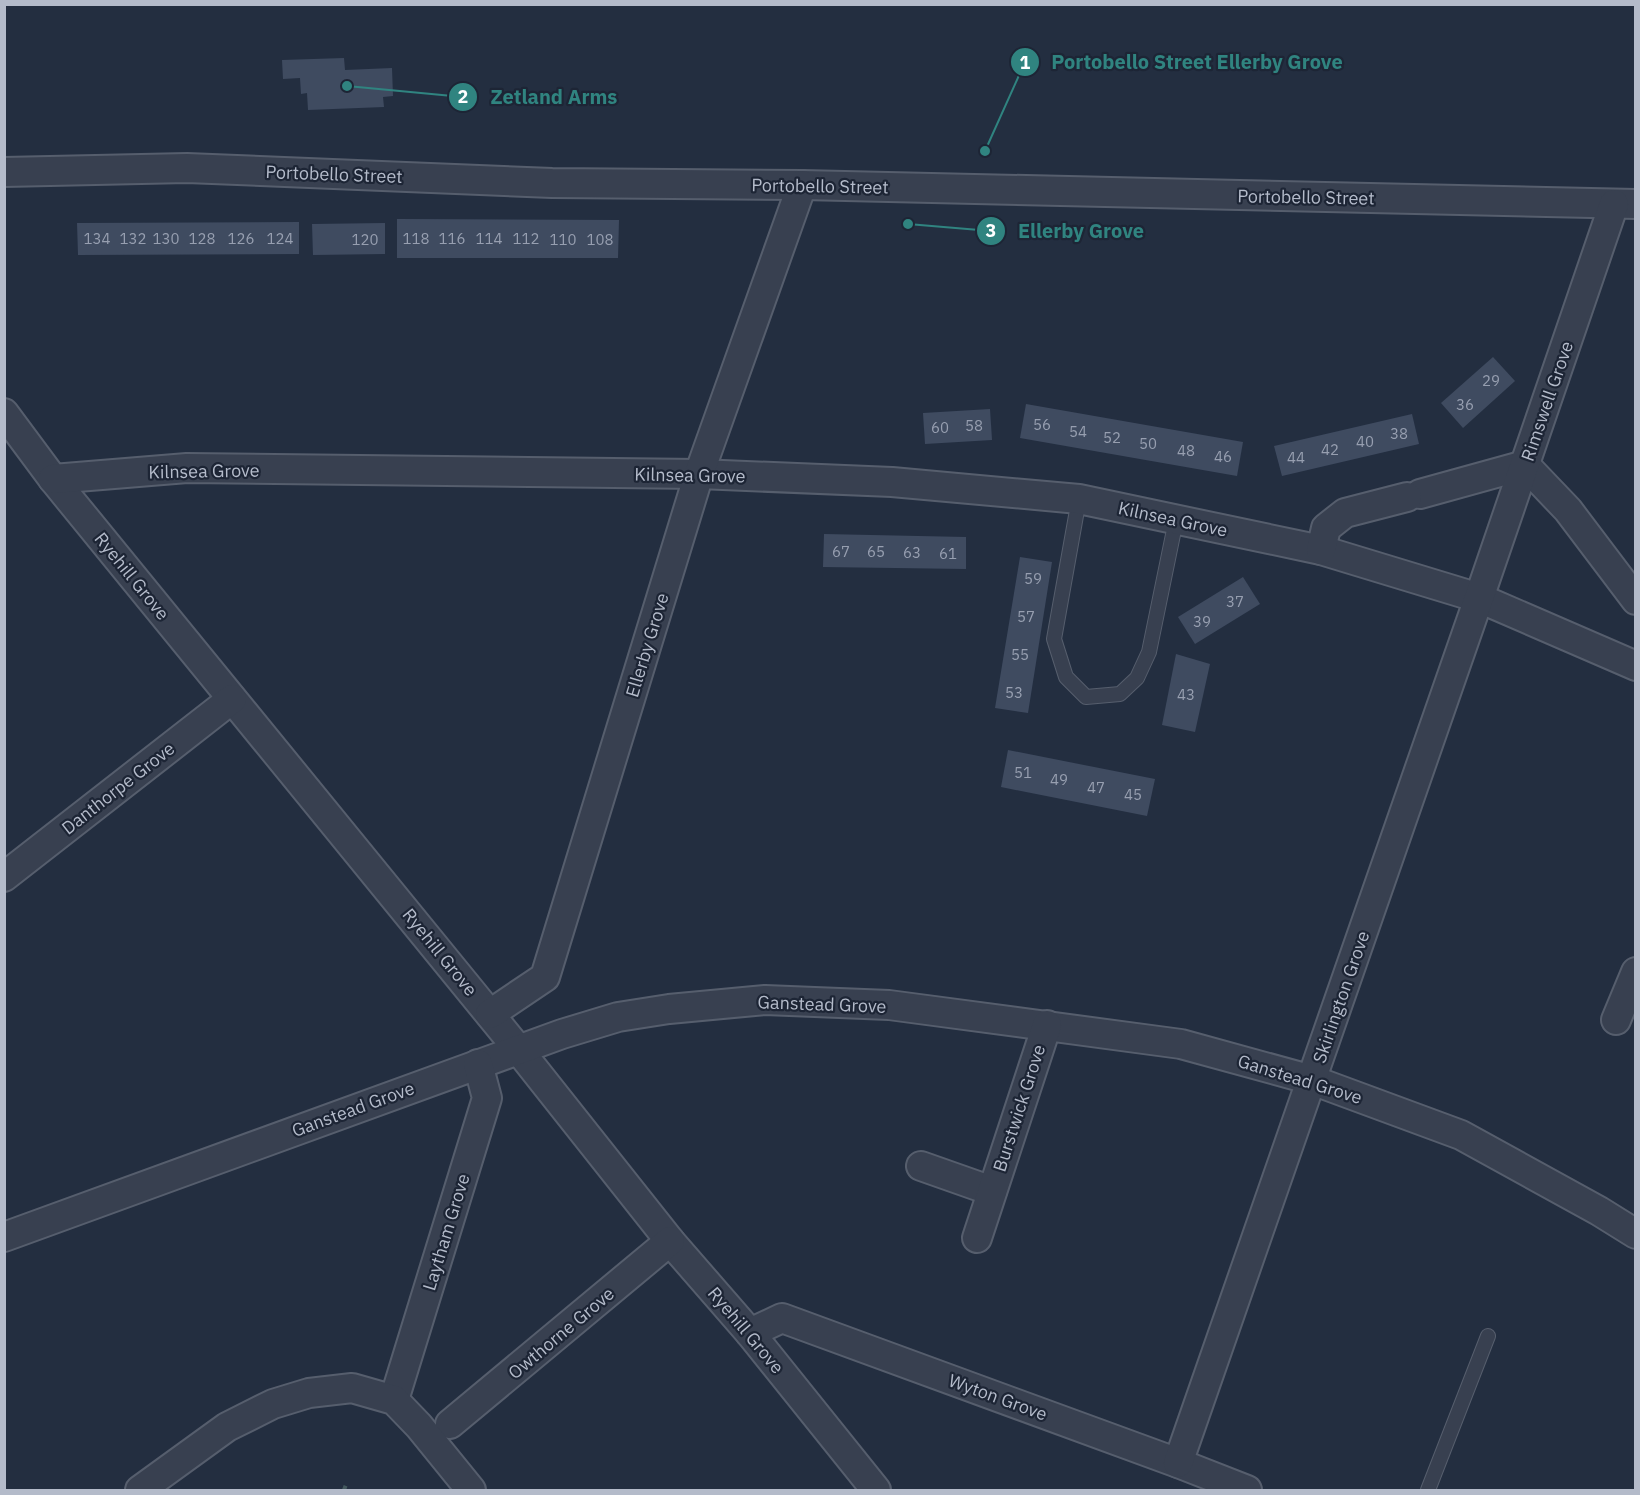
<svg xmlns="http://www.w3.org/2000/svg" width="1640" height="1495" font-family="'IBM Plex Sans',sans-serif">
<rect width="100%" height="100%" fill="#232e40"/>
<g fill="#3f4b60">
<path d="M 344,58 L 345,70 L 392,68 L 393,96 L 383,97 L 384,107 L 308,110 L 307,93 L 301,94 L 300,78 L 283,79 L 282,60 Z"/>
<path d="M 397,219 L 619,220 L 618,258 L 397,258 Z"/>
<path d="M 299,222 L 299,254 L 78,255 L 77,223 Z"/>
<path d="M 385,223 L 385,254 L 313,255 L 312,224 Z"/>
<path d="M 1493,357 L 1515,381 L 1463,428 L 1441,403 Z"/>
<path d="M 1026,404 L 1243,442 L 1237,476 L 1020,438 Z"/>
<path d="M 990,409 L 992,440 L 925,444 L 923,413 Z"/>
<path d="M 1412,414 L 1419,444 L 1282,476 L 1274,446 Z"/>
<path d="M 824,534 L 966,537 L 966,569 L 823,567 Z"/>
<path d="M 1020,557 L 1052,562 L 1028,713 L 995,708 Z"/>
<path d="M 1243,577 L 1260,604 L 1195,644 L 1178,617 Z"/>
<path d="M 1176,654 L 1210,664 L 1195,732 L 1162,725 Z"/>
<path d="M 1008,750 L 1155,779 L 1147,816 L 1001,787 Z"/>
</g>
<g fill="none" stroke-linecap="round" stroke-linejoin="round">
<g stroke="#565e6d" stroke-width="16">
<g id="lane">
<path d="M 1079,499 L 1054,639 L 1066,677 L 1086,697 L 1120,694 L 1137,678 L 1149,652 L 1176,520"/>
<path d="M 1428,1490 L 1488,1336"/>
</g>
</g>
<g stroke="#565e6d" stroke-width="32">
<g id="street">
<path d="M 4,172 L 187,168 L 552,183 L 802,185 L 1636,204"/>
<path d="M 4,413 L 53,479 L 518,1049 L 670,1241 L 750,1333 L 876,1490"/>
<path d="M 53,479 L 187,468 L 699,474 L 892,482 L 1079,499 L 1321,550 L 1479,598 L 1636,666"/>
<path d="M 1420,494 L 1525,465 L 1568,510 L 1636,600"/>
<path d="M 1321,550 L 1326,528 L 1345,513 L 1407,497"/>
<path d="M 4,877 L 232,699"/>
<path d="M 490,1014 L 545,977 L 699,474 L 802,185"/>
<path d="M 1616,1020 L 1636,972"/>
<path d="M 921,1166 L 992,1191"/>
<path d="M 4,1237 L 562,1034 L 618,1017 L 669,1009 L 765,1000 L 889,1005 L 1181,1044 L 1312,1080 L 1461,1135 L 1599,1211 L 1636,1234"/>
<path d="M 977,1238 L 1047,1025"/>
<path d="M 750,1333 L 782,1318 L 1178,1463 L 1247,1490"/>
<path d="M 394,1400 L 487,1098 L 478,1064"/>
<path d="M 450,1424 L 670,1241"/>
<path d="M 1178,1463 L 1479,598 L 1614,204"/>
<path d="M 140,1490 L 227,1427 L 273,1404 L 309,1393 L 352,1388 L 394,1400 L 419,1426 L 471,1490"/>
</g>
</g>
<path stroke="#44595e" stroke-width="4" stroke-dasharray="4.5 4.5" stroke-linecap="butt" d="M 344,1490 L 347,1482"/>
<use href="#lane" stroke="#384050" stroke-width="14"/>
<use href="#street" stroke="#384050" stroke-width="28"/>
</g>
<g text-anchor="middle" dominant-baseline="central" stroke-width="4.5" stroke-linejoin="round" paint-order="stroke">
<g font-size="15" fill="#979fb0">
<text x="97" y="238">134</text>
<text x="133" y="238">132</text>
<text x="166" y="238">130</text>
<text x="202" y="238">128</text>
<text x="241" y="238">126</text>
<text x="280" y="238">124</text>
<text x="416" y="238">118</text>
<text x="452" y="238">116</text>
<text x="489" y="238">114</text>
<text x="526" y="238">112</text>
<text x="365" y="239">120</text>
<text x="563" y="239">110</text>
<text x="600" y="239">108</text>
<text x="1491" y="380">29</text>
<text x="1465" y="404">36</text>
<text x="1042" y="424">56</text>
<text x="974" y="425">58</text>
<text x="940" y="427">60</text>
<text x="1078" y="431">54</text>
<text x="1399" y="433">38</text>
<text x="1112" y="437">52</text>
<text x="1365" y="441">40</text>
<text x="1148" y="443">50</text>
<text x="1330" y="449">42</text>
<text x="1186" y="450">48</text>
<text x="1223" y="456">46</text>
<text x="1296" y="457">44</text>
<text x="841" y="551">67</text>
<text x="876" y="551">65</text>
<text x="912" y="552">63</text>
<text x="948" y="553">61</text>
<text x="1033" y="578">59</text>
<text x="1235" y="601">37</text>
<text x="1026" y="616">57</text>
<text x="1202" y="621">39</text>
<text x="1020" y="654">55</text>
<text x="1014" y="692">53</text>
<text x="1186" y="694">43</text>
<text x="1023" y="772">51</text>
<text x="1059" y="779">49</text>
<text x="1096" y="787">47</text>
<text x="1133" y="794">45</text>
</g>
<g font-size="18" fill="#b4bbca" stroke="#1d2535">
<text transform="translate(334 174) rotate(2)">Portobello Street</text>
<text transform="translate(820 186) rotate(1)">Portobello Street</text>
<text transform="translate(1306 197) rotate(1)">Portobello Street</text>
<text transform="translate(1547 401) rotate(-71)">Rimswell Grove</text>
<text transform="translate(204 471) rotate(-1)">Kilnsea Grove</text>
<text transform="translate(690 475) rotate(1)">Kilnsea Grove</text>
<text transform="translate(1173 519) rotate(12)">Kilnsea Grove</text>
<text transform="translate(132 576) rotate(51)">Ryehill Grove</text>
<text transform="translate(647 645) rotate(-73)">Ellerby Grove</text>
<text transform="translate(118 788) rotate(-38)">Danthorpe Grove</text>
<text transform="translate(440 952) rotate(51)">Ryehill Grove</text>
<text transform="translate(1341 997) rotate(-71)">Skirlington Grove</text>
<text transform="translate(822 1004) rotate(2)">Ganstead Grove</text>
<text transform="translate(1300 1079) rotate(17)">Ganstead Grove</text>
<text transform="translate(1019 1108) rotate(-72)">Burstwick Grove</text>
<text transform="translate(353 1109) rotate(-20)">Ganstead Grove</text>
<text transform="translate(446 1232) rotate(-73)">Laytham Grove</text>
<text transform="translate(746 1330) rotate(50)">Ryehill Grove</text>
<text transform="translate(561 1333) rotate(-40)">Owthorne Grove</text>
<text transform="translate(998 1397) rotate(20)">Wyton Grove</text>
</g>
</g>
<path fill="none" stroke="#308480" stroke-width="2" d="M985 151L1025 62M347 86L463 97M908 224L991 231"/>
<g fill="#308480" stroke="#1d2535" stroke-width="2">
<circle cx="985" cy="151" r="6"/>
<circle cx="347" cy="86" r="6"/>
<circle cx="908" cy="224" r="6"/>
<circle cx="1025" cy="62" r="15"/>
<circle cx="463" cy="97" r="15"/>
<circle cx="991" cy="231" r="15"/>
</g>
<g font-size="18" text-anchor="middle" font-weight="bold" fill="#fff">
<text x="1025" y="69">1</text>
<text x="463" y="103">2</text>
<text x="991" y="237">3</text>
</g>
<g font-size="20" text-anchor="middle" font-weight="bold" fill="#308480" stroke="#1d2535" stroke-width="4.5" stroke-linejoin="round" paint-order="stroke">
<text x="1197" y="69">Portobello Street Ellerby Grove</text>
<text x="554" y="104">Zetland Arms</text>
<text x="1081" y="238">Ellerby Grove</text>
</g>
<rect width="1640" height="1495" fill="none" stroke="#b4bbca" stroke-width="12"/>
</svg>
